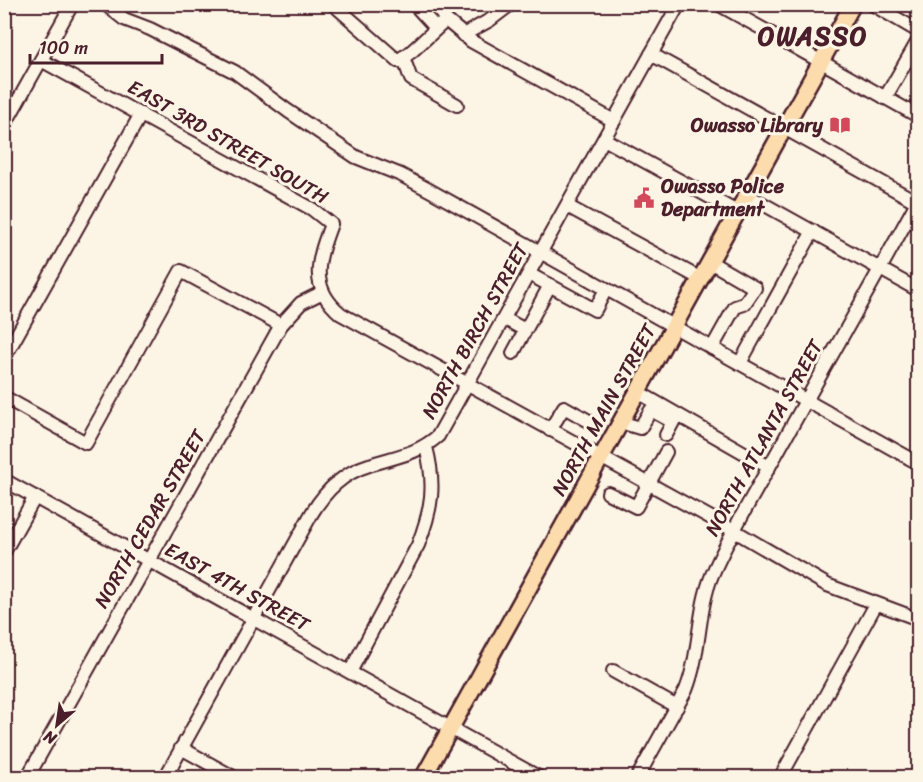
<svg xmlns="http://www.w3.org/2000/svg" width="923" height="782" font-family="Sriracha,sans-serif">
<rect width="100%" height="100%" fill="#fcf5e5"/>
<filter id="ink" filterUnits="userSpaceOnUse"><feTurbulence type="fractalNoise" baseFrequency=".0167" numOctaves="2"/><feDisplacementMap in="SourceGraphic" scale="12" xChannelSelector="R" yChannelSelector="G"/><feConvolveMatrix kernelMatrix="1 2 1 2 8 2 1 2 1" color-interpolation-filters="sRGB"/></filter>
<g filter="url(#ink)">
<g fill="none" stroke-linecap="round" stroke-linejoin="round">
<g stroke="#4a1f2b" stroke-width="16">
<g id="minor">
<path d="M 105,4 L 124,19 L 150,29 L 235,72 L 288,111 L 356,157 L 401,175 L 431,191 L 918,463"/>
<path d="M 333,4 L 398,61 L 411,52 L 446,20"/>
<path d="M 414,4 L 436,28"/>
<path d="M 435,4 L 446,20 L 471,41 L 614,121"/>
<path d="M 718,4 L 918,116"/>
<path d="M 872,4 L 918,31"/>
<path d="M 439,11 L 450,4"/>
<path d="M 463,35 L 490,20 L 511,4"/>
<path d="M 651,54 L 917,202"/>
<path d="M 403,57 L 411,79 L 457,105"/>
<path d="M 41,60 L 312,209 L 331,224 C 318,259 308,287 341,314 L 733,530 L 827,585 L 918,619"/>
<path d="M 885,98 L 918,41"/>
<path d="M 4,126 L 70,8"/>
<path d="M 604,139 L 737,212"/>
<path d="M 747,195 L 918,290"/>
<path d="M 567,206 L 701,279"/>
<path d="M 710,262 L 755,288 L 744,304 L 735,307 L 712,348"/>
<path d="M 529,274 L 595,310 L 606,289"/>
<path d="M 505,319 L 525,330"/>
<path d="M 513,353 L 550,285"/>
<path d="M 4,358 L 141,114"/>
<path d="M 740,363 L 813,231"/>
<path d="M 638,392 L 769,467"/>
<path d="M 4,397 L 86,443 L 181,271 L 281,325"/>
<path d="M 620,422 L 640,428 L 651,410 L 673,422 L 666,435"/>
<path d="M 550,430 L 564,407 L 596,425"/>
<path d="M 4,480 L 540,778"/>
<path d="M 608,493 L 636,507 L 666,452"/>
<path d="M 4,552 L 35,497"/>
<path d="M 613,671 L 677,707"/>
<path d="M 350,672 L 418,545 C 432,509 436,485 426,447"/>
<path d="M 181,748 L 235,778"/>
<path d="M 27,778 L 281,325 L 301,303 L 321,293"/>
<path d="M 165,778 L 312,513 C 326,490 343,473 369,465 C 396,456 416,455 438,436 L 679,4"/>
<path d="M 637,778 L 686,690 C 701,652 697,612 712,575 C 732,529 759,486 783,442 C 828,361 874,281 918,200"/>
<path d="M 780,778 L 876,604"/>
<path d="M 917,778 L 918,775"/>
</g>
</g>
<g stroke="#4a1f2b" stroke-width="20">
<path id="major" d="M 423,778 L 853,4"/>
</g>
<use href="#minor" stroke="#fcf5e5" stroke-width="12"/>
<use href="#major" stroke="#fcdcac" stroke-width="15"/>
</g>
</g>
<defs>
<g id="library-bare" transform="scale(1.62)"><path d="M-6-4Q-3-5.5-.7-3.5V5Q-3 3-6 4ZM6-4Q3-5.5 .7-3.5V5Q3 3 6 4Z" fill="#d1495b" stroke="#fcf5e5" stroke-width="2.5" paint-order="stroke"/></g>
<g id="civic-bare" transform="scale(1.62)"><path d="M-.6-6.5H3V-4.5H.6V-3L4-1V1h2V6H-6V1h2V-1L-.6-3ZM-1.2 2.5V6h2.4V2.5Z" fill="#d1495b" stroke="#fcf5e5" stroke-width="2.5" paint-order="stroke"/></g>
</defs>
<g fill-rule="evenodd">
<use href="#library-bare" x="840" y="125"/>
<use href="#civic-bare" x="644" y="198"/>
</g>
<g text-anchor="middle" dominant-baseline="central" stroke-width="6" stroke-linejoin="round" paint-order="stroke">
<g font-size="20" font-weight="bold" fill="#4a1f2b" stroke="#fcf5e5" text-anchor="end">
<text x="823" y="125">Owasso Library</text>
<text x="661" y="186" text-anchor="start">Owasso Police<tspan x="661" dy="23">Department</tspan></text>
</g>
<g font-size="20" fill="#4a1f2b" stroke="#fcf5e5">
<text transform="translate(228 142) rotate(30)">EAST 3RD STREET SOUTH</text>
<text transform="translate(475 331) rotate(-61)">NORTH BIRCH STREET</text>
<text transform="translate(604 410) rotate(-61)">NORTH MAIN STREET</text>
<text transform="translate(764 438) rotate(-61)">NORTH ATLANTA STREET</text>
<text transform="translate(150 519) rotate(-60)">NORTH CEDAR STREET</text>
<text transform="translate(237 587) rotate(29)">EAST 4TH STREET</text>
</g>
<g font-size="26" font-weight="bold" letter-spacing="1.5" fill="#4a1f2b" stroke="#fcf5e5">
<text x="813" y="36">OWASSO</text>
</g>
</g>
<rect width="923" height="782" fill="none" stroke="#fcf5e5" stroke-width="24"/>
<rect x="12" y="12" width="899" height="758" fill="none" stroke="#4a1f2b" stroke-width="2" filter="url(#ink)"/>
<g transform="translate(57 725) rotate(209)" stroke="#fcf5e5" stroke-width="4.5" paint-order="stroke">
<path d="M0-4.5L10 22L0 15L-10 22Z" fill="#4a1f2b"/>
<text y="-9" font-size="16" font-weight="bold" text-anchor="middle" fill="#4a1f2b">N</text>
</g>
<path d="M30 54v9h132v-9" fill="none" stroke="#4a1f2b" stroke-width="3"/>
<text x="39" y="54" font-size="18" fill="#4a1f2b" stroke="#fcf5e5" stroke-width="4.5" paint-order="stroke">100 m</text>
</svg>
